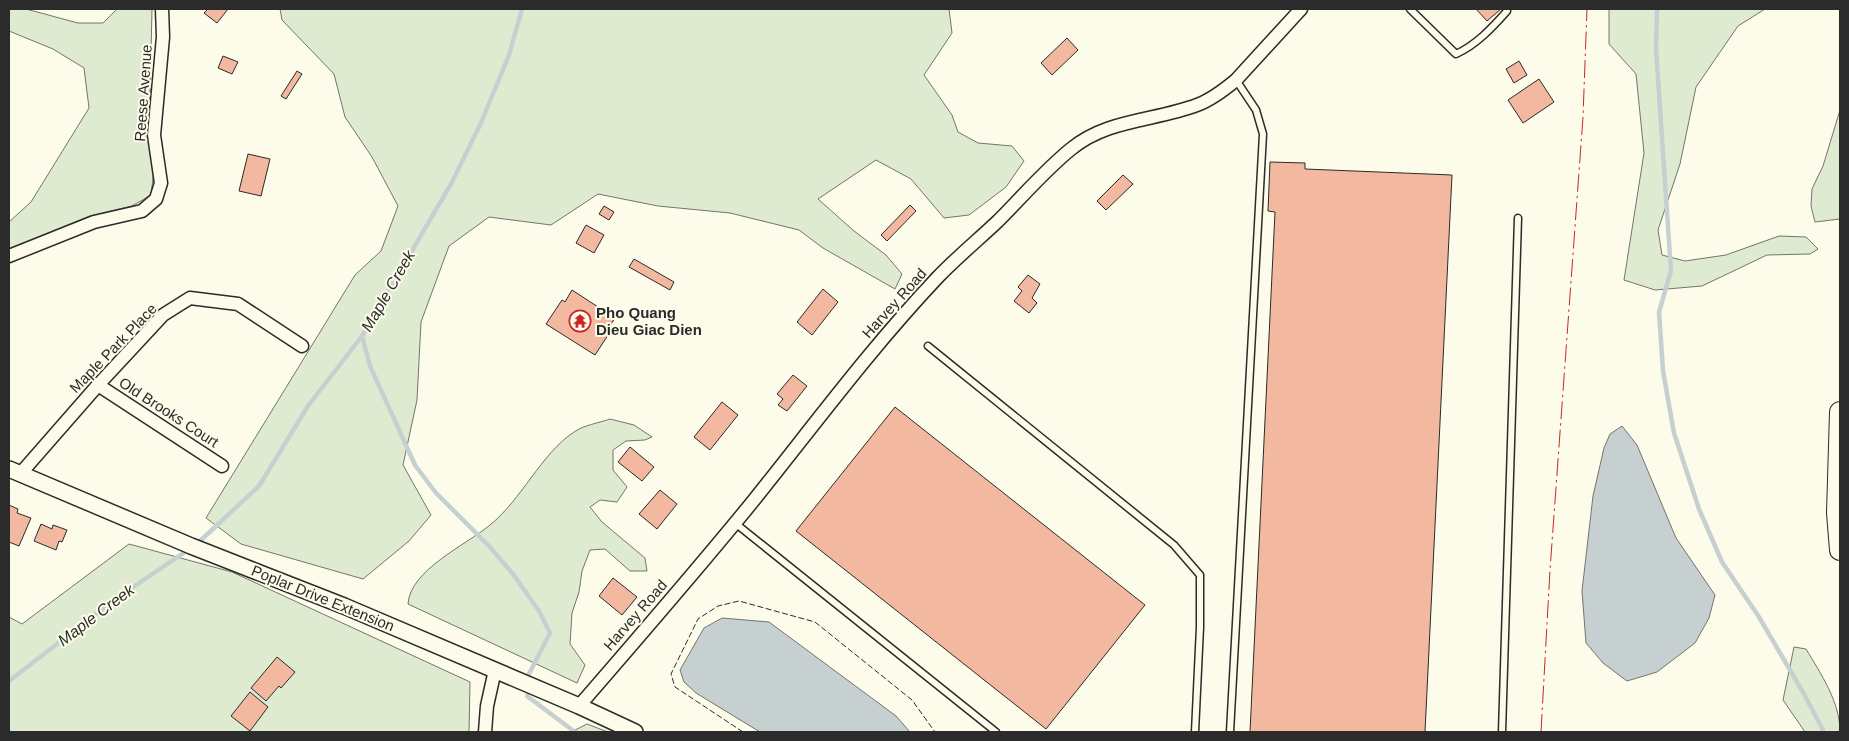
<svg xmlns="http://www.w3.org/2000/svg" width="1849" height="741" font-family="Arial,sans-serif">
<rect width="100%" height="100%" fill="#fdfbea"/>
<g fill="#deebd1" stroke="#74746e">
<path d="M 9,9 L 26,9 L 78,23 L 103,23 L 117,9 L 152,9 L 149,141 L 154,169 L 151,195 L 132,206 L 90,216 L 9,249 L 9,222 L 31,202 L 89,108 L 84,68 L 53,49 L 9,31 Z"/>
<path d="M 280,9 L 949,9 L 952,33 L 924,75 L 952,115 L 958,132 L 978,143 L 1012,146 L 1024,161 L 1006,187 L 969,215 L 944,218 L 911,179 L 876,160 L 818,199 L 854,231 L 886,255 L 902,274 L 895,289 L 823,248 L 799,230 L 730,213 L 658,206 L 598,194 L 551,225 L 489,217 L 449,246 L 421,322 L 417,400 L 403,465 L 431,515 L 409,541 L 363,579 L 241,544 L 206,518 L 355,275 L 381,251 L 398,206 L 372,157 L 345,117 L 334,74 L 282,20 Z"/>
<path d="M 1609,9 L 1765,9 L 1738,26 L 1696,87 L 1680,164 L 1658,230 L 1662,255 L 1685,261 L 1726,255 L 1779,236 L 1806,237 L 1818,249 L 1810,254 L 1767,255 L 1702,286 L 1655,290 L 1624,280 L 1644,153 L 1636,74 L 1609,44 Z"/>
<path d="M 1840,110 L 1840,219 L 1815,222 L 1811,206 L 1812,189 L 1823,166 Z"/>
<path d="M 610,419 L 634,425 L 652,437 L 645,440 L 626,441 L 613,450 L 613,470 L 627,487 L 617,502 L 600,500 L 590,507 L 602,522 L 645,558 L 647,571 L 630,571 L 605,549 L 590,550 L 582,571 L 579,592 L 572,613 L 570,644 L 585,665 L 577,683 L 408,604 C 410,570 466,545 490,525 C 522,499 541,454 574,432 C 584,425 599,423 610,419 Z"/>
<path d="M 129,544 L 232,572 L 470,682 L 469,732 L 9,732 L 9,617 L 22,624 Z"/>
<path d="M 1794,647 L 1806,649 C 1821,674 1840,702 1840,732 L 1805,732 L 1783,700 Z"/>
<path d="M 587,724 L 608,732 L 571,732 Z"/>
</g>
<g fill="#c7d0d0" stroke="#74746e">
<path d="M 1622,426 L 1637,445 L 1676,538 L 1715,595 L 1709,618 L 1695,643 L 1657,672 L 1627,681 L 1603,663 L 1586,643 L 1582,591 L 1593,496 L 1604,448 L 1610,434 Z"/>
<path d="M 722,618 L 769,622 L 896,716 L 910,732 L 760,732 L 696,693 L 684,682 L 680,670 L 704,628 Z"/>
</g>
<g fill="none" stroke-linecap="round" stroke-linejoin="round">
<g stroke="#c7d0d0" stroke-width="4.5">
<path d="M 1657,9 L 1656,49 L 1671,271 L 1659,312 L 1663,371 L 1674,433 L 1699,509 L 1722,562 L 1759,617 L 1804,694 L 1824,732"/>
<path d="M 362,336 L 370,366 L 415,465 L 436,493 L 490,547 L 513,574 L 539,611 L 550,633 L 528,676"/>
<path d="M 200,541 L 259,486 L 308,406 L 362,336 L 451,184 L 481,123 L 509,55 L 522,9"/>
<path d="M 9,681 L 114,600 L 185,552"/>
<path d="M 527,696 L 575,732"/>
</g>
</g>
<g fill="#f2b8a0" stroke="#2b2b2b">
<path d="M 208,9 L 228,9 L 217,23 L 204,13 Z"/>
<path d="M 1476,9 L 1501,9 L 1487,21 Z"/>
<path d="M 1067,38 L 1078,50 L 1052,75 L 1041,63 Z"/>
<path d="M 223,56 L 238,62 L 232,74 L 218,68 Z"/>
<path d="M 1519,61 L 1527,75 L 1514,83 L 1506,69 Z"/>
<path d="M 297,71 L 302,74 L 286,99 L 281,96 Z"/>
<path d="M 1539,79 L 1554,102 L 1523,123 L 1508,100 Z"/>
<path d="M 248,154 L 270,159 L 261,196 L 239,191 Z"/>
<path d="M 1270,162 L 1305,163 L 1305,169 L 1452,175 L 1425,732 L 1250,732 L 1275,212 L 1268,211 Z"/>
<path d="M 1123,175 L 1133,184 L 1106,210 L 1097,201 Z"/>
<path d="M 910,205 L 916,211 L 887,241 L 881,235 Z"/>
<path d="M 604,206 L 614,212 L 609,220 L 599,214 Z"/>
<path d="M 586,225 L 604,235 L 594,253 L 576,243 Z"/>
<path d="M 634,259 L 674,282 L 670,290 L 629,267 Z"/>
<path d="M 1028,275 L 1040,284 L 1032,298 L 1037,303 L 1029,313 L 1014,301 L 1022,291 L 1018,287 Z"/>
<path d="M 823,289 L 838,302 L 812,335 L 797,322 Z"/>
<path d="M 572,290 L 615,318 L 609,327 L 612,329 L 595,355 L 546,324 L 562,300 L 565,302 Z"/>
<path d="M 793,375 L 807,386 L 787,411 L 778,405 L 783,399 L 777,394 Z"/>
<path d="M 722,402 L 738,415 L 710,450 L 694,437 Z"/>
<path d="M 895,407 L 1145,605 L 1046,729 L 796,531 Z"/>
<path d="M 630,447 L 654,467 L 642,481 L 618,462 Z"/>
<path d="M 660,490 L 677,504 L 657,529 L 639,514 Z"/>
<path d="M 9,505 L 18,509 L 17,513 L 31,518 L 19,546 L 9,542 Z"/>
<path d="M 41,524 L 52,529 L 53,525 L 67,530 L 62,542 L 59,541 L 56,550 L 34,541 Z"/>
<path d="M 613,578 L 637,597 L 622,615 L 599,596 Z"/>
<path d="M 277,657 L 295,672 L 281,688 L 279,686 L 266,701 L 251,688 Z"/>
<path d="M 250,692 L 268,707 L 250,731 L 231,716 Z"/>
</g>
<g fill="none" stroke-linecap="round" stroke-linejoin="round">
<g stroke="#2b2b2b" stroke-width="9">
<g id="service">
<path d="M 1410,9 L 1456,54 C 1476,45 1492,28 1507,11 L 1507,9"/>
<path d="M 928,346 L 1174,545 L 1200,575 L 1200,627 L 1195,732"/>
<path d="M 735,523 L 996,732"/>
<path d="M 1230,732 L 1263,134 L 1256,110 L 1236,80"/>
<path d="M 1502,732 L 1518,218"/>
</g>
</g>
<g stroke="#2b2b2b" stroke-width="15">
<g id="minor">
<path d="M 9,256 L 94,222 L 142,211 L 156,199 L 161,183 L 154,135 L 163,37 L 162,9"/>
<path d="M 98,385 L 222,466"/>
<path d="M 21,473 L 98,385 L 163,315 L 190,298 L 238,304 L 302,346"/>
<path d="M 579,706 C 638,638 697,570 754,500 C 814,425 871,348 937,278 C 956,258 978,240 998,221 C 1022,197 1045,170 1071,149 C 1107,119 1155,121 1197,105 C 1211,100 1224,90 1236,80 L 1301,9"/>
<path d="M 485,732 L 487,706 L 495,670"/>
</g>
</g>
<g stroke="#2b2b2b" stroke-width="18">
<path id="tertiary" d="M 9,469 L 191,546 L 344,606 L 579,706 L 635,732"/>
</g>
<g stroke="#2b2b2b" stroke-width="22">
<path id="primary" d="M 1840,412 L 1837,513 L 1840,550"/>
</g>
<use href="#service" stroke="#fdfbea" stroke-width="6"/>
<use href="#minor" stroke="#fdfbea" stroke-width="12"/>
<use href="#tertiary" stroke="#fdfbea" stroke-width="15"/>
<use href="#primary" stroke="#fdfbea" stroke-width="20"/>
<path stroke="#2b2b2b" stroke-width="1" stroke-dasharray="6 2.5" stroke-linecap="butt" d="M 743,732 L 675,687 L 671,674 L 698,619 L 718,606 L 739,601 L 815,622 L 912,700 L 935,732"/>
<path stroke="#c62828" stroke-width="1" stroke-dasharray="18 4 2.5 4" stroke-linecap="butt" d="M 1541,732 L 1550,570 L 1583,117 L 1587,9"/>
</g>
<defs>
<g id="temple-ring" transform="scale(1.125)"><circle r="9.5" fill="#fdfbea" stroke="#c62828" stroke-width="1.5"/><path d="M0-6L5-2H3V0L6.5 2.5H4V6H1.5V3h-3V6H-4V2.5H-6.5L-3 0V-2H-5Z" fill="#c62828"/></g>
</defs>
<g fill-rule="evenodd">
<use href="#temple-ring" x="580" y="321"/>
</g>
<g text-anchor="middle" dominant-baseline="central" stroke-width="4" stroke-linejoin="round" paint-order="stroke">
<g font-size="15" fill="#2b2b2b" stroke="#fdfbea">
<text transform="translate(143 93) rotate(-86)">Reese Avenue</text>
<text transform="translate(894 303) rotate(-48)">Harvey Road</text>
<text transform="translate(113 348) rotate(-46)">Maple Park Place</text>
<text transform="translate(169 412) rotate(33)">Old Brooks Court</text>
<text transform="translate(323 598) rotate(22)">Poplar Drive Extension</text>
<text transform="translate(635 615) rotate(-49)">Harvey Road</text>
</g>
<g font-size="15" font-weight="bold" fill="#2b2b2b" stroke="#fdfbea" text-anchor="start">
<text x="596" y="312">Pho Quang<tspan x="596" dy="17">Dieu Giac Dien</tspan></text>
</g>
<g font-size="16" font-style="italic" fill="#2b2b2b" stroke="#fdfbea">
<text transform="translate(388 291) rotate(-60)">Maple Creek</text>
<text transform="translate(96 615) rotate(-37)">Maple Creek</text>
</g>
</g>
<rect width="1849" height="741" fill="none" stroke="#2b2b2b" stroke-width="20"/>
</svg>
